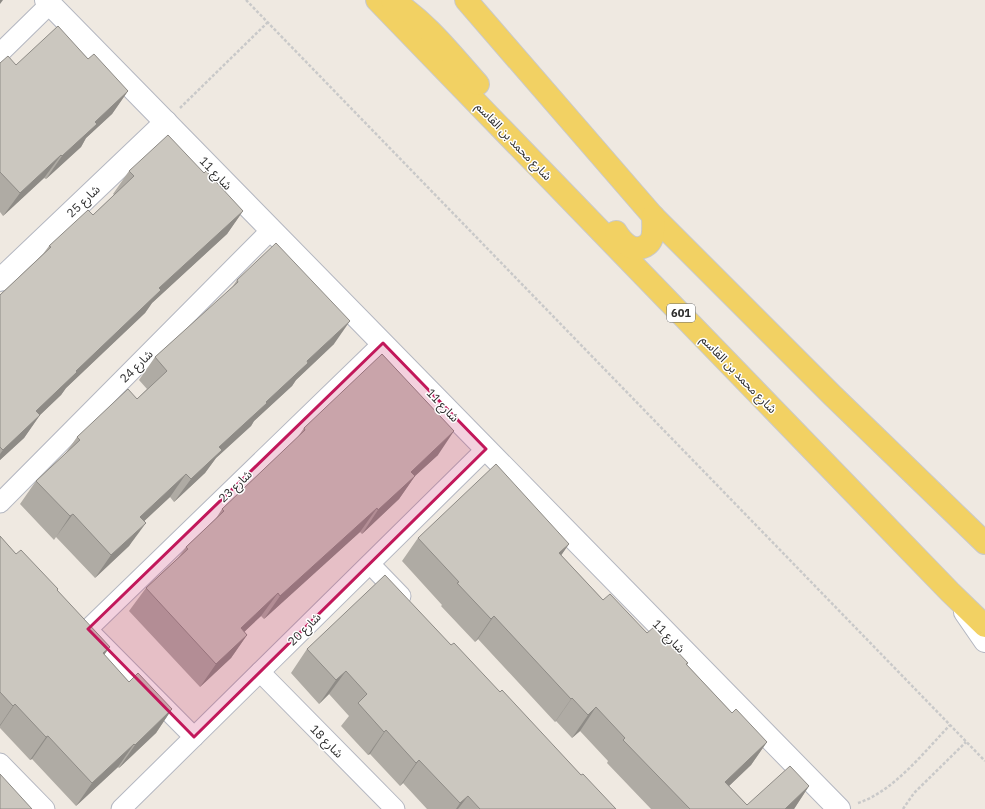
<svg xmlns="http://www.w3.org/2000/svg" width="985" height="809" font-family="'IBM Plex Sans','Noto Sans Arabic',sans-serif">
<rect width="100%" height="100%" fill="#efe9e1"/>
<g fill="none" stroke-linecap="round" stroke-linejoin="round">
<g stroke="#b4b7c1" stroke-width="21">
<g id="minor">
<path d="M 0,53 L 50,4"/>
<path d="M 0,503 L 271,230"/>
<path d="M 370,564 L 401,596"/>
<path d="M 88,629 L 383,343"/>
<path d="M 89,631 L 194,737"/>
<path d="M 260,672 L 395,809"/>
<path d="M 0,763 L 45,809"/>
<path d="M 121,809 L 486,449"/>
</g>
</g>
<g stroke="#b4b7c1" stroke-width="24">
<g id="tertiary">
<path d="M 46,0 L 839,809"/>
<path d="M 0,280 L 166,122"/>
<path d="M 965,612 L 985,641"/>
</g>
</g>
<g stroke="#c9c9c9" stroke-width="24">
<g id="primary">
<path d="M 377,0 L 950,592 L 985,626"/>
<path d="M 392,0 C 426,21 452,55 478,84"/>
<path d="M 466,0 L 653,216 L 833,396 L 985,543"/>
<path d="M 616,232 C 619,237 624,243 629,246 C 637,251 649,247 652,238 C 654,232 653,222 653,216"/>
</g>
</g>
<g stroke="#c9c9c9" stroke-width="2.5" stroke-dasharray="3 2" stroke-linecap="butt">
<path d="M 246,0 L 985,761"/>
<path d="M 180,108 L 268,22"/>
<path d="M 858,803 C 893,792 925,751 950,725"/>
<path d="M 903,809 L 914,793 L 966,742"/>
</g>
<use href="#minor" stroke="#fff" stroke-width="19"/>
<use href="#tertiary" stroke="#fff" stroke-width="22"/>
<use href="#primary" stroke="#f2d163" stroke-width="22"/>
</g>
<g fill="#afaba4">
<path d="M 88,59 L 128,91 L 112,114 L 86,138 L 81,147 L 46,179 L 44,178 L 3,216 L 0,212 L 0,63 L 16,65 Z"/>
<path d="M 129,171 L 204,173 L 243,211 L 227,234 L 152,303 L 145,313 L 66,388 L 61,395 L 40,415 L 24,438 L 0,460 L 0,295 L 43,254 L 49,246 L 93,215 L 114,195 L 113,194 Z"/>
<path d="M 237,280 L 334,344 L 296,380 L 292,386 L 254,421 L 251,426 L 216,458 L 205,473 L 174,502 L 170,497 L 144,521 L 129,546 L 95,578 L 56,537 L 54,540 L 20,504 L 36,481 L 65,454 L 77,437 L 137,399 L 147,389 L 139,380 L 155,357 L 231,289 Z"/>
<path d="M 304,428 L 438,455 L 415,476 L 399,499 L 362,534 L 360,532 L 264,619 L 261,616 L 244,632 L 247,635 L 231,658 L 200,687 L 129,611 L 146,588 L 178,558 L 186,547 L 215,520 L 222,509 L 297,438 Z"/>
<path d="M 0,536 L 16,554 L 57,590 L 104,655 L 129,682 L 172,709 L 156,733 L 119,768 L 118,767 L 76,806 L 32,759 L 30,760 L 0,728 Z"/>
<path d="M 418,538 L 569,544 L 561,555 L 603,600 L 688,663 L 687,665 L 732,713 L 767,742 L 751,765 L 729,786 L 747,805 L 809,786 L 794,809 L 651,809 L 607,763 L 608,761 L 580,731 L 572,738 L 556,721 L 555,722 L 478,639 L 475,642 L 441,606 L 442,605 L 402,561 Z"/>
<path d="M 451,645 L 500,692 L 581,775 L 616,809 L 427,809 L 403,783 L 400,786 L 370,754 L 368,755 L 341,726 L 349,716 L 329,694 L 319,704 L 291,673 L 307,649 Z"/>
</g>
<g fill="#8e8b86">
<path d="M 0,0 L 3,0 L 0,4 Z"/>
<path d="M 128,91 L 112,114 L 86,138 L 81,147 L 46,179 L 62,156 L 95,122 Z"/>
<path d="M 61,155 L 44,178 L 3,216 L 20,193 Z"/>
<path d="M 243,211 L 227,234 L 152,303 L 145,313 L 66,388 L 61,395 L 40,415 L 24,438 L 0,460 L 0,454 L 3,450 L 36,411 L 159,288 Z"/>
<path d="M 350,321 L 334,344 L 296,380 L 292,386 L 254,421 L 251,426 L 216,458 L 205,473 L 174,502 L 191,479 L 219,447 L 307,361 Z"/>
<path d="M 454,431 L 438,455 L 415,476 L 399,499 L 362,534 L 378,510 L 411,472 Z"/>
<path d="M 186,474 L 170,497 L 124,540 L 140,517 Z"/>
<path d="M 377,508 L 360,532 L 264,619 L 280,596 Z"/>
<path d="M 73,514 L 56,537 L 54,540 L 70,516 Z"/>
<path d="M 146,523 L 129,546 L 95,578 L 111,555 Z"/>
<path d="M 569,544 L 553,567 L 559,553 Z"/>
<path d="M 278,593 L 261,616 L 224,651 L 241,628 Z"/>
<path d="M 494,616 L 478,639 L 475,642 L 491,619 Z"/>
<path d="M 247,635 L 231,658 L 200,687 L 216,664 Z"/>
<path d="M 110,647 L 93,670 L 103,653 Z"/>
<path d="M 346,671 L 329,694 L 319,704 L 336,680 Z"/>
<path d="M 572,698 L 556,721 L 555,722 L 571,699 Z"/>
<path d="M 15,704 L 0,726 L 0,725 L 13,706 Z"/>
<path d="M 596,707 L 580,731 L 572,738 L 588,715 Z"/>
<path d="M 172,709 L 156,733 L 119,768 L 135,745 Z"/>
<path d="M 386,730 L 370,754 L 368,755 L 384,732 Z"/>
<path d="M 48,736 L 32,759 L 30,760 L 46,737 Z"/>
<path d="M 767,742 L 751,765 L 709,805 L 725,782 Z"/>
<path d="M 134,744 L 118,767 L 76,806 L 92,783 Z"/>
<path d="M 419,760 L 403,783 L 400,786 L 416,763 Z"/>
<path d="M 809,786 L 794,809 L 785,809 Z"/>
<path d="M 468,796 L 458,809 L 456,809 L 460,803 Z"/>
</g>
<g fill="#cbc7bf" stroke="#8e8b86">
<path d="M 58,26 L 88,59 L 94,54 L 128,91 L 95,122 L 97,124 L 62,156 L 61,155 L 20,193 L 0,172 L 0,63 L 8,56 L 16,65 Z"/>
<path d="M 168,135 L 204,173 L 206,171 L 243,211 L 159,288 L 161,290 L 76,371 L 77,372 L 36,411 L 40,415 L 3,450 L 0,447 L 0,295 L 51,247 L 49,246 L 88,210 L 93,215 L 134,176 L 129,171 Z"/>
<path d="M 276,243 L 350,321 L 307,361 L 308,363 L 266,402 L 267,403 L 219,447 L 222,450 L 191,479 L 186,474 L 140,517 L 146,523 L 111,555 L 73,514 L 70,516 L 36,481 L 80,440 L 77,437 L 128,389 L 137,399 L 167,371 L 155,357 L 238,282 L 237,280 Z"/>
<path d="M 382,354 L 454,431 L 411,472 L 415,476 L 378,510 L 377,508 L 280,596 L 278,593 L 241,628 L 247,635 L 216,664 L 146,588 L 188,549 L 186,547 L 224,511 L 222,509 L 305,430 L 304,428 Z"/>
<path d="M 496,464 L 569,544 L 559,553 L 603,600 L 610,594 L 647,633 L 654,627 L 688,663 L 686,664 L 732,713 L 736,709 L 767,742 L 725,782 L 747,805 L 790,766 L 809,786 L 785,809 L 690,809 L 623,740 L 625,738 L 596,707 L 588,715 L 572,698 L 571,699 L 494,616 L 491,619 L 457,583 L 459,582 L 418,538 Z"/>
<path d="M 0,536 L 16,554 L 21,550 L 58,589 L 57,590 L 110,647 L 103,653 L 129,682 L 138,673 L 172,709 L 135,745 L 134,744 L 92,783 L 48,736 L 46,737 L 15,704 L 13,706 L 0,692 Z"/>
<path d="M 385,575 L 451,645 L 454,643 L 500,692 L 502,690 L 581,775 L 583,774 L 616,809 L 480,809 L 468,796 L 460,803 L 419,760 L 416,763 L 386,730 L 384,732 L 358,703 L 367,694 L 346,671 L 336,680 L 307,649 Z"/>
<path d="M 0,774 L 32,809 L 0,809 Z"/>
</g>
<path fill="#c2185b" fill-opacity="0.2" stroke="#c2185b" stroke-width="3" stroke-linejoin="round" d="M 383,343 L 486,449 L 194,737 L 88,629 Z"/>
<g text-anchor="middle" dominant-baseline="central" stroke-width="3" stroke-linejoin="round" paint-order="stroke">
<rect fill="#fff" stroke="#6d6d6d" stroke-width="1" x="667" y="304" width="28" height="18" rx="3"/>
<g font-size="11" font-weight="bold" fill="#2e2e2e">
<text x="681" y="313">601</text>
</g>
<g font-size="12" fill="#2e2e2e" stroke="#fff">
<text transform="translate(514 141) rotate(46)">شارع محمد بن القاسم</text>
<text transform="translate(216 173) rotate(46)">شارع 11</text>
<text transform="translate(83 201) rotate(-44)">شارع 25</text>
<text transform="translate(136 366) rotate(-45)">شارع 24</text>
<text transform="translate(739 374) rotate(46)">شارع محمد بن القاسم</text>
<text transform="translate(443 405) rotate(46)">شارع 11</text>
<text transform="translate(235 486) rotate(-44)">شارع 23</text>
<text transform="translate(304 629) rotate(-45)">شارع 20</text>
<text transform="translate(669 636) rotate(46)">شارع 11</text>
<text transform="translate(327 741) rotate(45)">شارع 18</text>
</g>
</g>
</svg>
